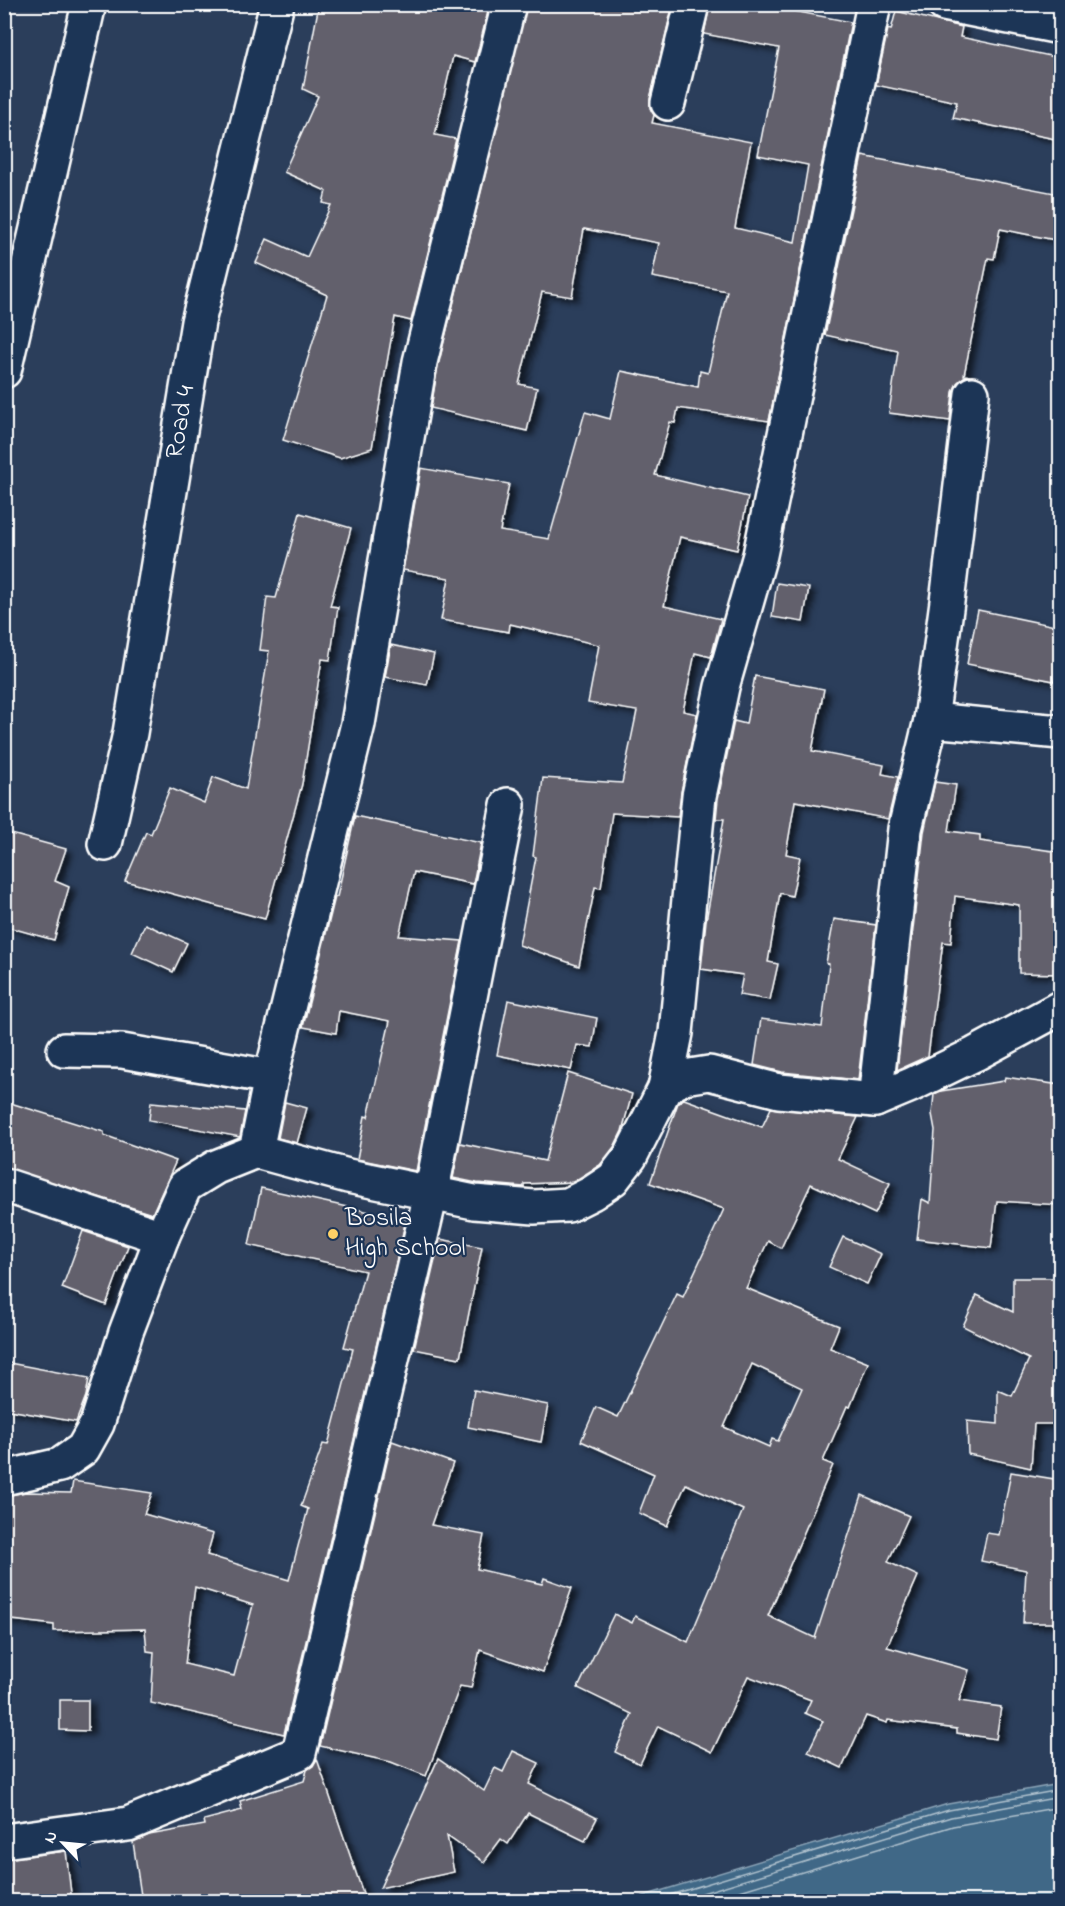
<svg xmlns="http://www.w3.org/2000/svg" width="1065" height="1906" font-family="'Indie Flower',sans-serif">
<defs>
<filter id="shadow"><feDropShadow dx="6" dy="4" stdDeviation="3" flood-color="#0009"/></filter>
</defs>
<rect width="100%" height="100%" fill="#2b3e5b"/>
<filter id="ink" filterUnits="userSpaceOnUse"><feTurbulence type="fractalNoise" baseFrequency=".0167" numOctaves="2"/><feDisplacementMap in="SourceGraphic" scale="12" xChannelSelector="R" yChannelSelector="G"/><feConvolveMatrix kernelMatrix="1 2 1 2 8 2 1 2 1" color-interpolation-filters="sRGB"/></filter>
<g filter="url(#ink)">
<path fill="#3f6887" stroke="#8ca4b7" stroke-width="1.5" d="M 1060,1784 L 1060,1901 L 627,1901 L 948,1804 Z"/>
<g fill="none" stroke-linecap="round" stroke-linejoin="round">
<g stroke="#b2c3cf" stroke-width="1.5">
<path d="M 647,1902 L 949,1810 L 1060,1790"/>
<path d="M 673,1902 L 951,1817 L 1060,1797"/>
<path d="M 704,1902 L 953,1826 L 1060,1807"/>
</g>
</g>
<g fill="#62606c" stroke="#fff" stroke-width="1.5" fill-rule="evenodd" filter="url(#shadow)">
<path d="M 319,4 L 490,4 L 475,62 L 453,56 L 435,135 L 456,139 L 411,321 L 395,317 L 372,448 L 340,458 L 283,440 L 327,295 L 256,263 L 267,239 L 307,257 L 331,205 L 323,203 L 326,191 L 284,172 L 318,96 L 303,89 Z"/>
<path d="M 527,4 L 673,4 L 650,99 L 650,108 L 654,115 L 652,123 L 751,142 L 735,228 L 795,242 L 808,165 L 758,155 L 779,48 L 704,34 L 710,4 L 784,4 L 783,9 L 851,22 L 769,421 L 678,408 L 675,423 L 670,422 L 655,475 L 748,497 L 737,550 L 680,537 L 664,606 L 721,619 L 711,657 L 695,653 L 683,711 L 697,714 L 681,792 L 678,817 L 612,813 L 601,888 L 595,887 L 579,966 L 519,945 L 536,857 L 533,856 L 543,778 L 622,783 L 637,711 L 588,703 L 599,645 L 510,624 L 509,632 L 441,620 L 449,578 L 403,570 L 421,468 L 509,484 L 500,531 L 549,539 L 585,412 L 610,419 L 621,371 L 698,387 L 700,371 L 708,373 L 727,291 L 652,277 L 659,243 L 584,229 L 572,297 L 542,292 L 519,384 L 537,388 L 527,431 L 431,408 L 438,366 Z"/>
<path d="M 896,11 L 962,27 L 960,37 L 1060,58 L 1060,140 L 953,118 L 957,102 L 876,85 L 888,29 L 891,30 Z"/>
<path d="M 862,156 L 1060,194 L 1060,241 L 1000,229 L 994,259 L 988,258 L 964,375 L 970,376 L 964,377 L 957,383 L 953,392 L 950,421 L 889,413 L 898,351 L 825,335 Z"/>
<path d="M 300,513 L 351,528 L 330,606 L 338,607 L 330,660 L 322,659 L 302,784 L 265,919 L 125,881 L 146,832 L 151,834 L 170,788 L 204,803 L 213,777 L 246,789 L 269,651 L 260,650 L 267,597 L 276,598 Z"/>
<path d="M 777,583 L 809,588 L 803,622 L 772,617 Z"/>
<path d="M 978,610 L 1060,627 L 1060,647 L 1054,681 L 967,664 Z"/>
<path d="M 391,645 L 434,654 L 427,685 L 385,677 Z"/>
<path d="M 755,676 L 824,689 L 812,751 L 884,765 L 882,774 L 898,777 L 888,819 L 795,801 L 786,854 L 800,857 L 792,896 L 780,893 L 768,962 L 778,964 L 770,1000 L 739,995 L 743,975 L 701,969 L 706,921 L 724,819 L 716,819 L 718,799 L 734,721 L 746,724 Z"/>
<path d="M 935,782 L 956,785 L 949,831 L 980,835 L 980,841 L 1060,852 L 1060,974 L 1019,973 L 1019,905 L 955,896 L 951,943 L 943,942 L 928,1056 L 897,1070 L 924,832 Z"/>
<path d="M 355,816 L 481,843 L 473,884 L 414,872 L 399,936 L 462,941 L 416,1171 L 357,1159 L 365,1116 L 368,1117 L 390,1021 L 339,1011 L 336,1033 L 303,1027 L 335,897 L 337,897 Z"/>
<path d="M 4,832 L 66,849 L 55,881 L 69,887 L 54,940 L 4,926 Z"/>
<path d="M 834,919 L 876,925 L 858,1080 L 782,1072 L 754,1065 L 761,1019 L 822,1027 L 829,964 L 826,963 Z"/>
<path d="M 145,924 L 187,943 L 173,972 L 132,953 Z"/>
<path d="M 508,1000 L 597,1018 L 592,1047 L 577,1045 L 571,1070 L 497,1055 Z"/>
<path d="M 568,1073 L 632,1094 L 622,1131 L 614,1147 L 600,1165 L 573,1182 L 524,1184 L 524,1187 L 477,1183 L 453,1178 L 460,1143 L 545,1161 Z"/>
<path d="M 1005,1077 L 1060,1085 L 1060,1205 L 997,1201 L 991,1248 L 917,1239 L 922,1199 L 930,1203 L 935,1130 L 932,1114 L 934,1094 L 941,1091 L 1004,1081 Z"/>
<path d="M 684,1099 L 762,1127 L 771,1108 L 858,1117 L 838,1159 L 890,1183 L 875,1214 L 811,1184 L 781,1248 L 768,1241 L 746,1288 L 839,1326 L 830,1348 L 868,1363 L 850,1407 L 847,1406 L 823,1461 L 833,1465 L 768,1616 L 815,1638 L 862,1495 L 909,1516 L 888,1562 L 918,1576 L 887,1647 L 969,1670 L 959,1701 L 1001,1707 L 996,1739 L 957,1733 L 957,1729 L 888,1720 L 887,1723 L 866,1716 L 842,1768 L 808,1752 L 823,1721 L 805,1713 L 811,1700 L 748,1676 L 712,1752 L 658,1726 L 640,1764 L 615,1752 L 632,1714 L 578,1688 L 614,1614 L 632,1623 L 635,1616 L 688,1642 L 743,1510 L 686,1484 L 667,1526 L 639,1513 L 654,1474 L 581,1441 L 596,1407 L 618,1417 L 677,1294 L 683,1297 L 724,1209 L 650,1183 L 678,1103 ZM 752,1364 L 802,1388 L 778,1441 L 772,1439 L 769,1447 L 724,1427 Z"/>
<path d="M 4,1101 L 104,1132 L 104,1135 L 176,1161 L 152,1214 L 4,1167 Z"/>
<path d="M 151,1102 L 245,1111 L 240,1137 L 149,1120 Z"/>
<path d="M 285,1102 L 307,1108 L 297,1143 L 278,1138 Z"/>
<path d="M 261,1188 L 406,1220 L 284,1734 L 151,1703 L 154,1652 L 147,1651 L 145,1629 L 54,1631 L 54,1625 L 4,1619 L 4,1585 L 8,1559 L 4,1559 L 4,1496 L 26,1492 L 71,1493 L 73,1481 L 152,1493 L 144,1514 L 213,1534 L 207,1555 L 289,1580 L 308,1509 L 301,1506 L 323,1444 L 328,1445 L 353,1349 L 344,1347 L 365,1271 L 249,1245 ZM 195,1587 L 253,1605 L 234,1676 L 185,1664 Z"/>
<path d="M 83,1231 L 128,1246 L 106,1305 L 62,1288 Z"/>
<path d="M 843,1237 L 881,1254 L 867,1284 L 829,1267 Z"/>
<path d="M 440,1239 L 482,1247 L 460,1358 L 414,1349 Z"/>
<path d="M 1013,1278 L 1060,1278 L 1060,1424 L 1034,1424 L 1031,1468 L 968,1454 L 967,1421 L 998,1424 L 998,1390 L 1012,1396 L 1029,1359 L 963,1326 L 977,1295 L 1013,1312 Z"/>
<path d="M 4,1362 L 89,1378 L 86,1396 L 76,1422 L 4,1409 Z"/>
<path d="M 474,1390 L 548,1405 L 541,1442 L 468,1427 Z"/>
<path d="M 392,1441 L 453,1463 L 431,1525 L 484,1535 L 477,1569 L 542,1584 L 544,1578 L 572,1588 L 543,1672 L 480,1650 L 471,1688 L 460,1686 L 426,1776 L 391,1762 L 320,1746 Z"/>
<path d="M 1011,1472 L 1060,1480 L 1060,1623 L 1023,1623 L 1026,1570 L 981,1561 L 987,1533 L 999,1535 Z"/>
<path d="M 60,1700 L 88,1700 L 88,1731 L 60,1730 Z"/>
<path d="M 513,1751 L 539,1763 L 529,1784 L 597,1818 L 585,1841 L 528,1813 L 508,1844 L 501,1839 L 484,1862 L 447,1836 L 454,1872 L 380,1888 L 438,1759 L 484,1791 L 495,1768 L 503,1772 Z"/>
<path d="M 317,1759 L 366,1902 L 142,1902 L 133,1842 L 149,1835 L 205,1825 L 204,1820 L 242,1810 L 240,1801 L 304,1781 L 307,1770 L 313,1766 Z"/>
<path d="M 66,1851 L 72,1902 L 4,1902 L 4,1859 Z"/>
</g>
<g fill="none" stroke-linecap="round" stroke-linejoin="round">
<g stroke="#fff" stroke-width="38">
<g id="minor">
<path d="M 944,4 L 1060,27"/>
<path d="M 668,103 L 692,4"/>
<path d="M 4,371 L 89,4"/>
<path d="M 931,720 L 1060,732"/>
<path id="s1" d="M 105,844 L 130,733 L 198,322 L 277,4"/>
<path d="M 64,1050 L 122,1051 L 271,1077"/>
<path d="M 665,1088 L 676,1033 L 699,796 L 722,687 L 760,555 L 874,4"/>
<path d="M 875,1100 L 905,829 L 931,720 L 948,594 L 972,394"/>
<path d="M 256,1151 L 271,1077 L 358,724 L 420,362 L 509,4"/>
<path d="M 4,1185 L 162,1237"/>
<path d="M 4,1478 L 60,1465 L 83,1449 L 97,1424 L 126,1332 L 162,1237 L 185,1186 L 216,1167 L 256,1151 L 348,1176 L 474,1202 L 534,1207 L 568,1205 L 592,1193 L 613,1179 L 630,1157 L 665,1088 L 684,1077 L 709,1073 L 779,1091 L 875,1100 L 911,1085 L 975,1054 L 1060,1008"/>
<path d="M 4,1841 L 128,1824 L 299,1753 L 431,1194 L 508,805"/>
</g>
</g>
<use href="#minor" stroke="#1d3557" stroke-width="33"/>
</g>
</g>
<circle fill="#ffd166" stroke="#1d3557" stroke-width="2" cx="333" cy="1234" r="6"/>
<g text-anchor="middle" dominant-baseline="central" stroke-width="4.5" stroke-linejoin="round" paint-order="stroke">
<g font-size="26" fill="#fff" stroke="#1d3557">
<text stroke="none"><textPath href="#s1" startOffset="429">Road 4</textPath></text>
</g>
<g font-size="26" fill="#fff" stroke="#1d3557" text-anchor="start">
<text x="345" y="1219">Bosila<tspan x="345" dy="30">High School</tspan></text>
</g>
</g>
<rect width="1065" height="1906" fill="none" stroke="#1d3557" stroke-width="24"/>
<rect x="12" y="12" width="1041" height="1882" fill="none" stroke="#fff" stroke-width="2" filter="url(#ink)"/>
<g transform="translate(63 1843) rotate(296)" stroke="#1d3557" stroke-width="4.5" paint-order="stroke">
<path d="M0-4.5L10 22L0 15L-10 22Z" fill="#ffffff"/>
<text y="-9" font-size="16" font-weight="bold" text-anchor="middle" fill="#ffffff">N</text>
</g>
</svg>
